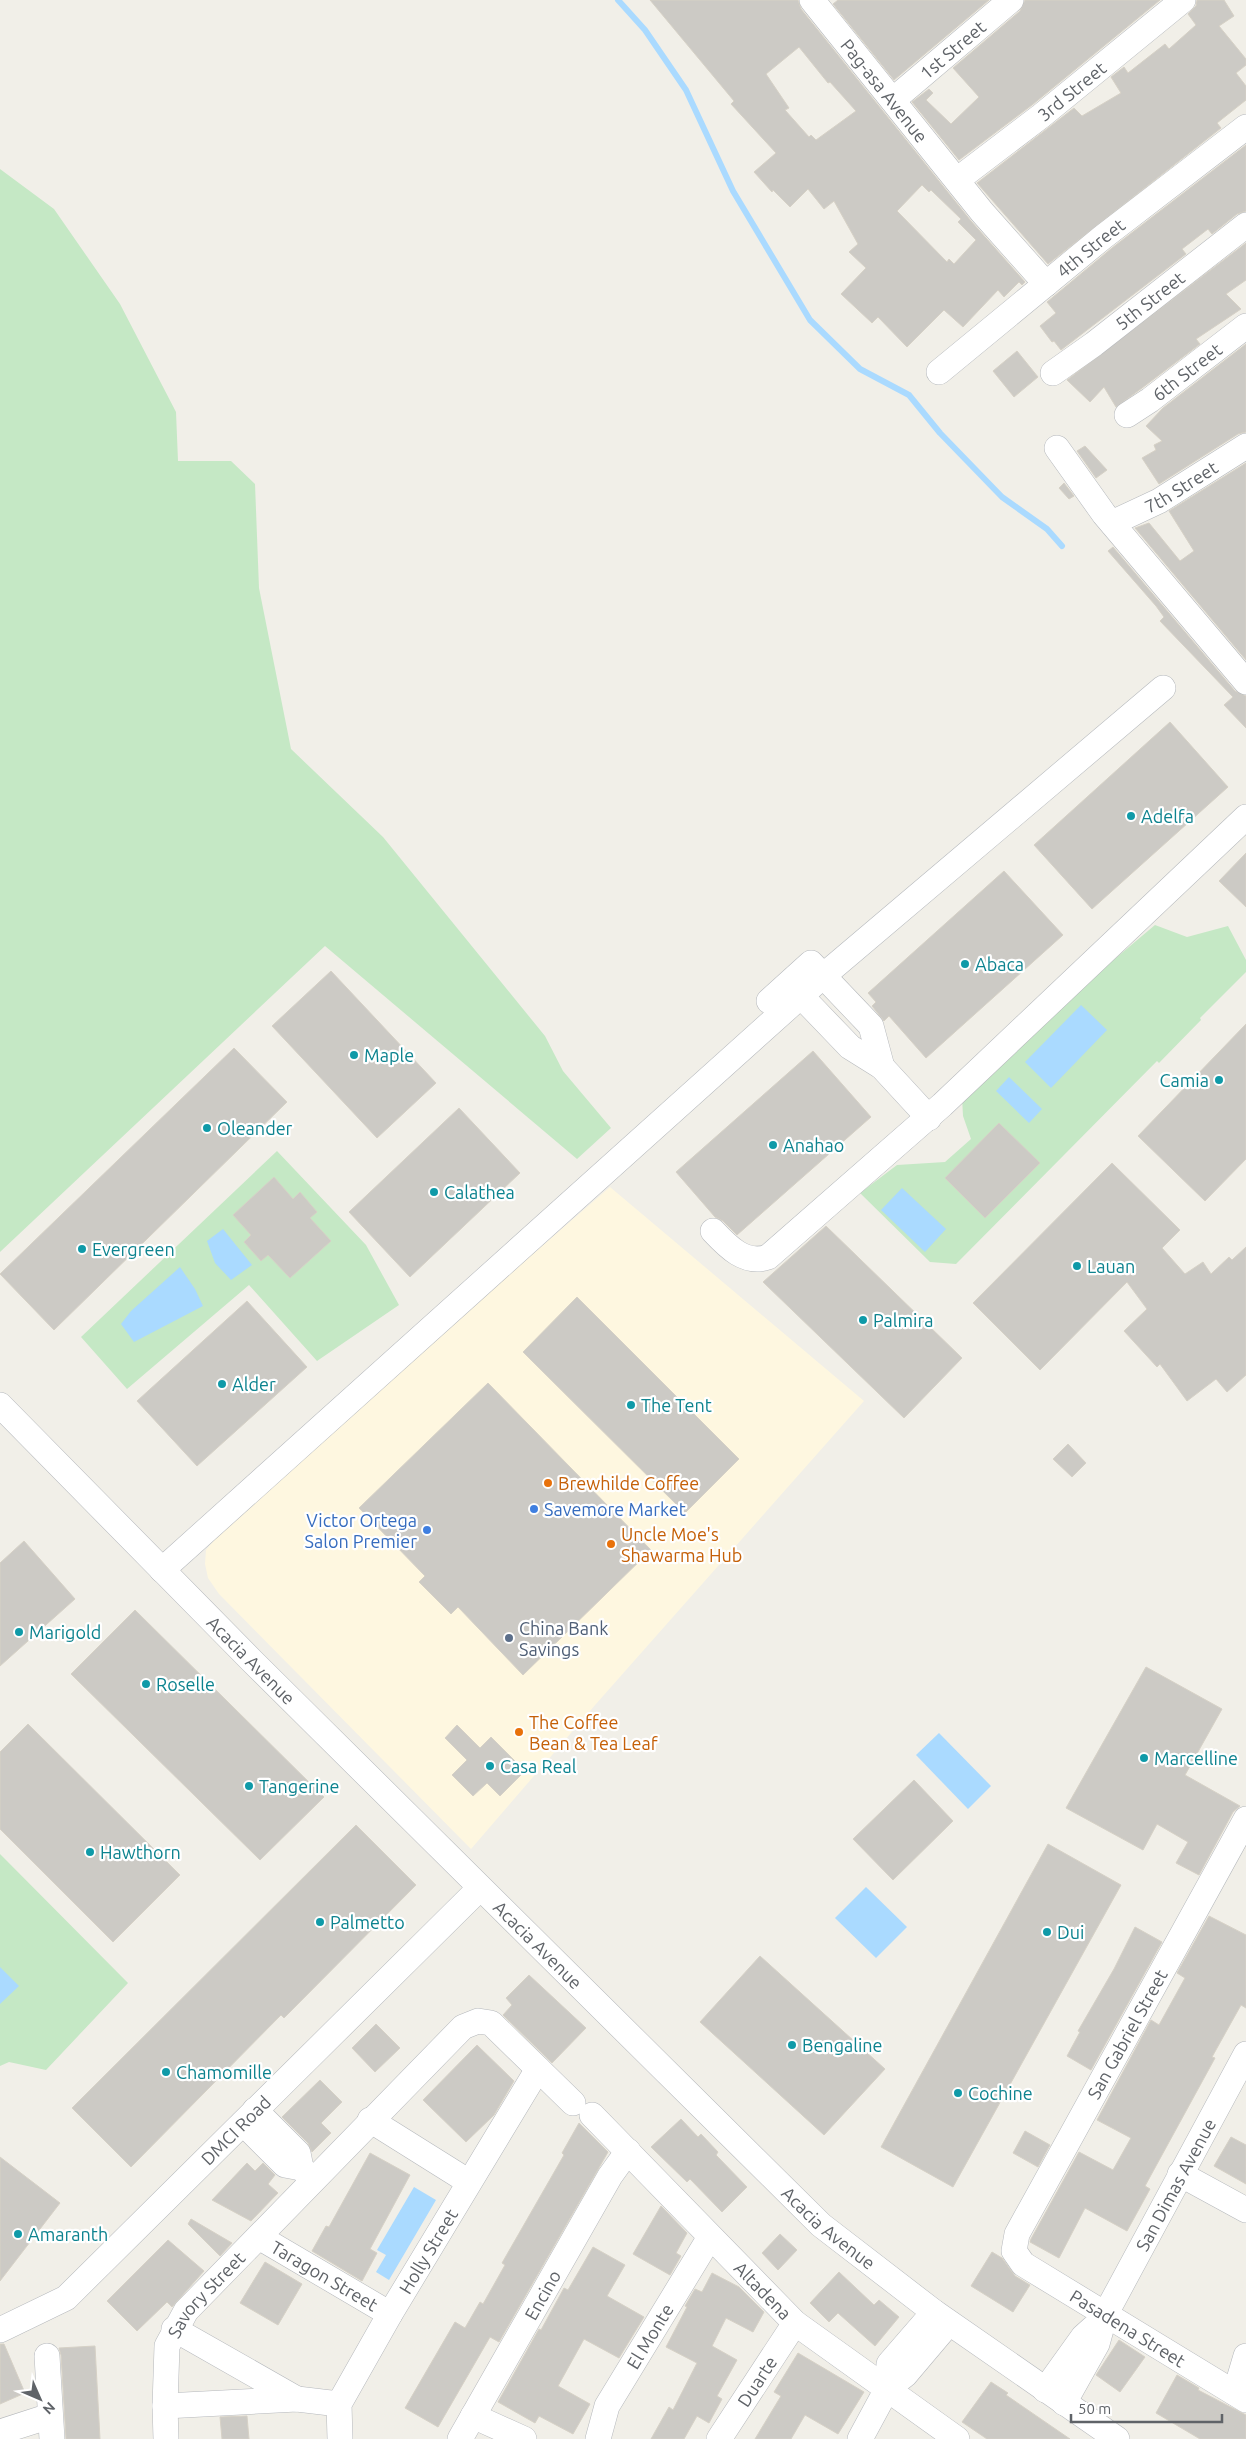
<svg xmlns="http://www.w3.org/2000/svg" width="1246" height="2439" font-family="Ubuntu,sans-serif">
<rect width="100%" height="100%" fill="#f1efe8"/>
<path fill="#fef7e0" d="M 610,1187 L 864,1401 L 596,1704 L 471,1849 L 219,1594 L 208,1578 L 205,1564 L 206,1550 L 216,1538 L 458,1319 Z"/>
<g fill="#c5e8c5">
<path d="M 0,169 L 54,209 L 120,304 L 176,412 L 178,461 L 231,461 L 255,484 L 259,588 L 291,749 L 383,837 L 545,1036 L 563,1071 L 611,1128 L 577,1159 L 325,946 L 0,1252 Z"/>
<path d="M 1155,925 L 1187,937 L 1228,926 L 1246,960 L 1246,972 L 1200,1018 L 1201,1020 L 1159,1063 L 1157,1061 L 956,1264 L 930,1262 L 860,1193 L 897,1165 L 945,1162 L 971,1139 L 963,1116 L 962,1097 L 1098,973 Z"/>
<path d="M 277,1151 L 366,1245 L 399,1305 L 317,1361 L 249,1285 L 127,1389 L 81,1337 Z"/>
<path d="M 0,1854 L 128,1983 L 46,2070 L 9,2062 L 0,2066 Z"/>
</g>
<g fill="#aadaff">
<path d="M 1081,1005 L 1107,1030 L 1051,1088 L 1025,1062 Z"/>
<path d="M 1009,1077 L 1042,1109 L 1029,1123 L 996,1091 Z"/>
<path d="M 902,1188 L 946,1229 L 925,1252 L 881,1210 Z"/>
<path d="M 223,1229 L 252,1265 L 231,1280 L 215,1263 L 207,1241 Z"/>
<path d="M 180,1267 L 195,1289 L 203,1306 L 134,1342 L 121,1324 L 131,1311 Z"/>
<path d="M 939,1733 L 991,1786 L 968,1809 L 916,1755 Z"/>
<path d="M 866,1887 L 907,1927 L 876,1958 L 835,1918 Z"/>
<path d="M 0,1967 L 19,1986 L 0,2004 Z"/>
<path d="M 414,2187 L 436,2200 L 389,2280 L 376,2272 L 386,2255 L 377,2250 Z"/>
</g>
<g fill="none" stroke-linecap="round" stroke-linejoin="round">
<path stroke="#aadaff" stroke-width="6" d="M 618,0 L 645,30 L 686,90 L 733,191 L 810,320 L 860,369 L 909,395 L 940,433 L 1002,497 L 1047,529 L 1062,546"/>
</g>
<g fill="#cccac5" stroke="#d6d1c6" fill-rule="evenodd">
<path d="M 650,0 L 798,0 L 801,9 L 971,221 L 1025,282 L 1022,285 L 1019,282 L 1004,297 L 998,290 L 963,327 L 944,310 L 907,347 L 878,317 L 872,323 L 841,294 L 866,268 L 849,252 L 858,244 L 834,201 L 824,209 L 808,189 L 790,207 L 773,190 L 772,192 L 754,172 L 776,153 L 731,104 L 734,101 ZM 799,47 L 828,83 L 830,82 L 856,111 L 816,140 L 811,135 L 809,137 L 785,110 L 789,108 L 766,74 ZM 922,185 L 929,192 L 931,190 L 961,219 L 958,222 L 976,240 L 954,264 L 949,259 L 947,262 L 897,211 Z"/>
<path d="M 838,0 L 989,0 L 894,80 L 833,4 Z"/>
<path d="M 1025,0 L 1160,0 L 1032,105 L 959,160 L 912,102 L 929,89 L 933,93 L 926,100 L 951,124 L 979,97 L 953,68 L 1020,11 Z"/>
<path d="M 1197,0 L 1224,0 L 1234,16 L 1219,26 L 1246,59 L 1246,65 L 1236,73 L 1246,86 L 1246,100 L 1217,123 L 1221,128 L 1048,264 L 977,183 L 1074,108 L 1082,116 L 1121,93 L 1111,77 L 1124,67 L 1128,73 L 1165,44 L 1169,49 L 1196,25 L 1188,14 L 1196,6 Z"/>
<path d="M 1246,145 L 1246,211 L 1237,214 L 1212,234 L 1208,229 L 1182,249 L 1186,254 L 1061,350 L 1054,341 L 1052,342 L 1040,326 L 1056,313 L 1047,302 L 1112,248 Z"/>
<path d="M 1246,243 L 1246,280 L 1226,294 L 1241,309 L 1196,339 L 1200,344 L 1142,388 L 1116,407 L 1104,387 L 1090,402 L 1067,380 Z"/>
<path d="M 1246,344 L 1246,432 L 1238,434 L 1159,484 L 1142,458 L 1156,450 L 1154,445 L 1162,441 L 1146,426 L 1163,408 Z"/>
<path d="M 1017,351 L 1038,377 L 1014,397 L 993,371 Z"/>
<path d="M 1085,446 L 1107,470 L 1096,478 L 1077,451 Z"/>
<path d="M 1246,463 L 1246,660 L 1135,528 L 1149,523 L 1180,561 L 1194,551 L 1169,511 Z"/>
<path d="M 1064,483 L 1074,496 L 1069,499 L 1059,488 Z"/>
<path d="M 1113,547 L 1235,691 L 1246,696 L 1246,728 L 1224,705 L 1233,697 L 1160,621 L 1164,617 L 1156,606 L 1108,551 Z"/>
<path d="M 1170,722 L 1228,787 L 1092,909 L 1034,845 Z"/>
<path d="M 1246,853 L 1246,907 L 1219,881 Z"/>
<path d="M 1004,871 L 1063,935 L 926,1058 L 889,1016 L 884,1021 L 872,1006 L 876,1002 L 868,993 Z"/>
<path d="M 331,971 L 436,1083 L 377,1138 L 272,1026 Z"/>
<path d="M 1246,1024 L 1246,1159 L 1205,1201 L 1138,1136 Z"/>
<path d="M 234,1048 L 287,1102 L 54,1330 L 0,1274 Z"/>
<path d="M 813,1051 L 871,1117 L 737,1235 L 723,1221 L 715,1217 L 676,1172 Z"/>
<path d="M 459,1108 L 520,1173 L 410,1277 L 349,1212 Z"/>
<path d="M 999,1123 L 1040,1163 L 985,1218 L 945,1178 Z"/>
<path d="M 1112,1163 L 1180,1230 L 1162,1248 L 1185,1274 L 1203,1262 L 1211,1274 L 1229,1257 L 1232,1260 L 1246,1247 L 1246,1375 L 1227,1392 L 1216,1379 L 1187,1401 L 1160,1364 L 1157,1367 L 1124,1331 L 1147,1309 L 1127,1282 L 1040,1370 L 973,1303 Z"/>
<path d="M 274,1177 L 293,1199 L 300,1192 L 317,1212 L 310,1218 L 331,1241 L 290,1278 L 268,1255 L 261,1261 L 244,1242 L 251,1235 L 233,1215 Z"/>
<path d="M 826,1226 L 962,1358 L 904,1418 L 763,1282 Z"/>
<path d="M 577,1297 L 739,1459 L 685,1513 L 523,1352 Z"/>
<path d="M 247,1301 L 307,1367 L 197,1466 L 137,1401 Z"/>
<path d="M 488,1383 L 651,1550 L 523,1675 L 458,1607 L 451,1614 L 419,1582 L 425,1576 L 359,1508 Z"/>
<path d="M 1068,1444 L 1086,1463 L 1072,1477 L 1053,1459 Z"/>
<path d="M 24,1541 L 75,1599 L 0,1666 L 0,1563 Z"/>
<path d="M 135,1610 L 324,1797 L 260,1860 L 71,1674 Z"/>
<path d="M 1146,1667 L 1222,1709 L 1185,1775 L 1240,1806 L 1233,1812 L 1199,1875 L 1176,1863 L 1188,1842 L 1157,1824 L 1143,1850 L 1066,1808 Z"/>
<path d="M 28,1724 L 180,1875 L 113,1942 L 0,1829 L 0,1752 Z"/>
<path d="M 457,1725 L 480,1748 L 491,1737 L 525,1771 L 500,1796 L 487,1783 L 473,1796 L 452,1775 L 467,1760 L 445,1738 Z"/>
<path d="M 914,1780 L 953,1821 L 893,1880 L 853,1839 Z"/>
<path d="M 356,1825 L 416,1885 L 284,2018 L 281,2015 L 131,2167 L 72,2108 Z"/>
<path d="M 1048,1844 L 1121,1885 L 953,2187 L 881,2147 Z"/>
<path d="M 1209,1916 L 1246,1935 L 1246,2008 L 1241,2005 L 1212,2057 L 1215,2058 L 1145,2186 L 1150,2189 L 1127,2231 L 1085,2208 L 1059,2258 L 1030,2242 L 1031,2239 L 1079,2152 L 1113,2170 L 1131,2138 L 1097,2120 L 1151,2020 L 1159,2025 L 1185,1978 L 1177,1973 Z"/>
<path d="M 1135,1927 L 1162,1942 L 1091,2070 L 1067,2056 L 1080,2032 L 1078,2031 L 1114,1969 Z"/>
<path d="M 760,1956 L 885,2069 L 824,2135 L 700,2022 Z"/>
<path d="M 529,1975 L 586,2028 L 552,2063 L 503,2015 L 512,2005 L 506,1998 Z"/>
<path d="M 376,2024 L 400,2048 L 375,2072 L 352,2048 Z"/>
<path d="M 477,2045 L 514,2081 L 494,2115 L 466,2142 L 423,2100 Z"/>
<path d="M 320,2080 L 342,2102 L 321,2123 L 331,2133 L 312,2152 L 308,2143 L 282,2117 Z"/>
<path d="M 681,2119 L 698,2137 L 701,2134 L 718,2152 L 716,2155 L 747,2187 L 722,2212 L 690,2179 L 687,2182 L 651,2147 Z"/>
<path d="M 579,2123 L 608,2152 L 499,2342 L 490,2337 L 438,2427 L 405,2408 L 455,2322 L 465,2328 L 480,2302 L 483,2304 L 505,2265 L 502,2263 L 564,2155 L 562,2153 Z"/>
<path d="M 1025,2131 L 1050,2145 L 1038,2167 L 1013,2153 Z"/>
<path d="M 1231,2137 L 1246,2145 L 1246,2184 L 1214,2166 Z"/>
<path d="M 370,2153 L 410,2175 L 370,2249 L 377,2253 L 362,2281 L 312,2251 L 326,2226 L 329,2227 Z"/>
<path d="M 0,2157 L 60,2203 L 0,2281 Z"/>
<path d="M 247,2163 L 255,2171 L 263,2163 L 275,2175 L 268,2184 L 278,2193 L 251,2221 L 212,2200 Z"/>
<path d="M 661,2206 L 687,2233 L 676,2253 L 681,2256 L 670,2275 L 633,2254 Z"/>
<path d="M 191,2219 L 232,2243 L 220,2256 L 188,2224 Z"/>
<path d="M 780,2234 L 797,2250 L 778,2270 L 762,2253 Z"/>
<path d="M 168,2240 L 204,2271 L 172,2307 L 167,2302 L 137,2331 L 107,2301 Z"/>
<path d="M 593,2247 L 625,2265 L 607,2296 L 644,2317 L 619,2358 L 584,2339 L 558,2386 L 590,2404 L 573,2434 L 539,2416 L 535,2423 L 498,2402 L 539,2329 L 541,2330 L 564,2288 L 568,2290 Z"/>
<path d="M 992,2252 L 1002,2258 L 1015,2276 L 1030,2285 L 1013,2312 L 971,2286 Z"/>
<path d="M 265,2262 L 302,2284 L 278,2325 L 240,2303 Z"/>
<path d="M 839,2272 L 874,2305 L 879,2300 L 899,2317 L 875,2346 L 838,2313 L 829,2322 L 810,2303 Z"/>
<path d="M 712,2273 L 739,2287 L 764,2312 L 753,2332 L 726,2318 L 712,2346 L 737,2360 L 717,2396 L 722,2399 L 709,2423 L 697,2416 L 684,2439 L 651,2439 L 669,2407 L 673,2410 L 697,2363 L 666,2347 L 687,2307 L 685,2306 L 695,2289 L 702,2292 Z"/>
<path d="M 1119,2340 L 1145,2357 L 1120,2392 L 1096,2375 Z"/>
<path d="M 0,2344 L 4,2344 L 25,2393 L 0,2404 Z"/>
<path d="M 95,2346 L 100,2439 L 66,2439 L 61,2355 L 59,2348 Z"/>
<path d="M 798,2353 L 864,2392 L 838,2434 L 805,2415 L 791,2439 L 755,2439 L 781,2396 L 774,2392 Z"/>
<path d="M 1177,2375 L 1199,2388 L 1198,2390 L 1246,2415 L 1246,2439 L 1200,2439 L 1156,2413 Z"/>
<path d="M 991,2382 L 1008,2393 L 1006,2395 L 1070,2439 L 987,2439 L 962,2422 Z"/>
<path d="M 247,2416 L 249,2439 L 222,2439 L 220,2417 Z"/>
</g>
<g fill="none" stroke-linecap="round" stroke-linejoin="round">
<g stroke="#b5b8bc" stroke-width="26">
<g id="minor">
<path id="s1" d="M 812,0 L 982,212 L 1046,284"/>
<path id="s2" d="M 893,100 L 1011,0"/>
<path id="s3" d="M 957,180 L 1041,116 L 1183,0"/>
<path id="s4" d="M 939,372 L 1103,237 L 1246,127"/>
<path id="s5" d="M 1053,373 L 1094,344 L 1246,225"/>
<path id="s6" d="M 1127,415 L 1150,400 L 1246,326"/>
<path d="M 1057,448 L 1104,514 L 1246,682"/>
<path id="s7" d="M 1112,523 L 1159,501 L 1246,446"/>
<path d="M 801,996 L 850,1047 L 882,1067 L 929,1118"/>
<path d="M 769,1001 L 811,963 L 871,1026 L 882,1067"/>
<path d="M 713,1231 C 728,1247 745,1265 768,1257 L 942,1105 L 1246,817"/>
<path id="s8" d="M 0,1405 L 252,1661 L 821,2225 L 934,2312 L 1117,2439"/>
<path d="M 162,1570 L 823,976 L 1163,688"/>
<path id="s9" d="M 1246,1819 L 1017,2234 L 1014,2251 L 1023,2264 L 1246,2400"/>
<path d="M 255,2110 L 298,2153 L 301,2168"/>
<path id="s10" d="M 592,2115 L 795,2323 L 957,2439"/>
<path d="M 370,2120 L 469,2182"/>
<path d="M 243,2123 L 285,2165 L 301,2168 L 313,2180"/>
<path d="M 1180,2174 L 1246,2210"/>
<path id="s11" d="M 259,2237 L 390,2314"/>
<path d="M 174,2329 L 297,2399"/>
<path id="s12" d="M 0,2330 L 66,2298 L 480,1888"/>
<path d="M 47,2356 L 52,2439"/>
<path d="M 887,2389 L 905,2375 L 949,2323"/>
<path d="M 1045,2390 L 1083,2337 L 1093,2328"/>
<path d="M 1235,2393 L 1246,2356"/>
<path id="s13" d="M 1064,2403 L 1097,2344 L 1105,2315 L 1246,2054"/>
<path d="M 165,2406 L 297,2399 L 339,2404"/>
<path d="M 473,2416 L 524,2439"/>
<path d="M 0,2432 L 50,2416"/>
<path id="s14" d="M 166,2439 L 165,2406 L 167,2346 L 186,2311 L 463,2027 L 478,2021 L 491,2023 L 573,2103"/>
<path id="s15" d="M 340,2439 L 339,2404 L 390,2314 L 538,2069"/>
<path id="s16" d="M 460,2439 L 610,2176 L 628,2151"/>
<path id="s17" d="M 598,2439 L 607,2406 L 710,2237"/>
<path id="s18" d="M 719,2439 L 795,2323"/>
<path d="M 860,2439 L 887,2389 L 889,2364 L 934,2312"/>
</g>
</g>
<use href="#minor" stroke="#fff" stroke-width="25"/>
</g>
<g fill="#0f9aa8" stroke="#fff" stroke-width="2">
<circle cx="1131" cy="816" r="5"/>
<circle cx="965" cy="964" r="5"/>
<circle cx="354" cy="1055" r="5"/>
<circle cx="1219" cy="1080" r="5"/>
<circle cx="207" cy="1128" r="5"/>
<circle cx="773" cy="1145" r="5"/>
<circle cx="434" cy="1192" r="5"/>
<circle cx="82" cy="1249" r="5"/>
<circle cx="1077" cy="1266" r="5"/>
<circle cx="863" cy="1320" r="5"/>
<circle cx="222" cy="1384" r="5"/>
<circle cx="631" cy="1405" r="5"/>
<circle cx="19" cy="1632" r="5"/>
<circle cx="146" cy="1684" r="5"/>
<circle cx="1144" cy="1758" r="5"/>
<circle cx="490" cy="1766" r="5"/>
<circle cx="249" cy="1786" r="5"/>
<circle cx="90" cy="1852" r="5"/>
<circle cx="320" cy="1922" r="5"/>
<circle cx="1047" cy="1932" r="5"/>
<circle cx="792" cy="2045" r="5"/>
<circle cx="166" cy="2072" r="5"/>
<circle cx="958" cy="2093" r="5"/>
<circle cx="18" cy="2234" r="5"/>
</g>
<g fill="#e8710a" stroke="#fff" stroke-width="2">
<circle cx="548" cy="1483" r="5"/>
<circle cx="611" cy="1544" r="5"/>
<circle cx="519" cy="1732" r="5"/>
</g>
<g fill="#3f7fe0" stroke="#fff" stroke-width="2">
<circle cx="534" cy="1509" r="5"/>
<circle cx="427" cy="1530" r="5"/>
</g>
<circle fill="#5c6f8a" stroke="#fff" stroke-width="2" cx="509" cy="1638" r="5"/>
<g text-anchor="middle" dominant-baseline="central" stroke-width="4.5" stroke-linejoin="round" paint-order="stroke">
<g font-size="18" fill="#5f6368" stroke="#fff">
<text stroke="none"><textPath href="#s2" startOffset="78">1st Street</textPath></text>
<text stroke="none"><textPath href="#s1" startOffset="116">Pag-asa Avenue</textPath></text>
<text stroke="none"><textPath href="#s3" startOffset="145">3rd Street</textPath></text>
<text stroke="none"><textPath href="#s4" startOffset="196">4th Street</textPath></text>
<text stroke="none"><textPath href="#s5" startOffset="121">5th Street</textPath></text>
<text stroke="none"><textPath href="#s6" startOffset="74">6th Street</textPath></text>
<text stroke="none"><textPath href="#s7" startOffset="78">7th Street</textPath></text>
<text stroke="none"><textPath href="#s8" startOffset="358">Acacia Avenue</textPath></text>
<text stroke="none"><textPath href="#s8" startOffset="762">Acacia Avenue</textPath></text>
<text transform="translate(1127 2034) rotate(-61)">San Gabriel Street</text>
<text stroke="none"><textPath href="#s12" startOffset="312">DMCI Road</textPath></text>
<text stroke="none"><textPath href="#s13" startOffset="246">San Dimas Avenue</textPath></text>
<text stroke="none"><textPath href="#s8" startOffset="1168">Acacia Avenue</textPath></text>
<text stroke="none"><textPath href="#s15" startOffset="212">Holly Street</textPath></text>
<text stroke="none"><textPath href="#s11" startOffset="76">Taragon Street</textPath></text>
<text stroke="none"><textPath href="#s10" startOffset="245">Altadena</textPath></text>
<text stroke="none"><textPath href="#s16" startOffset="166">Encino</textPath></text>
<text stroke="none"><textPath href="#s14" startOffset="158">Savory Street</textPath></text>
<text stroke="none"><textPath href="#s9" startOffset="630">Pasadena Street</textPath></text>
<text stroke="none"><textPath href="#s17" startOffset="116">El Monte</textPath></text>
<text stroke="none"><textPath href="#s18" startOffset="69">Duarte</textPath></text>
</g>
<g font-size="18" fill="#0d838f" stroke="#fff" text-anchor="start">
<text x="1141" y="816">Adelfa</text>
<text x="975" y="964">Abaca</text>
<text x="364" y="1055">Maple</text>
<text x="1209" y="1080" text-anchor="end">Camia</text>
<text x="217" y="1128">Oleander</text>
<text x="783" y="1145">Anahao</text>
<text x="444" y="1192">Calathea</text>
<text x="92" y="1249">Evergreen</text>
<text x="1087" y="1266">Lauan</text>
<text x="873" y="1320">Palmira</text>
<text x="232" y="1384">Alder</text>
<text x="641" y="1405">The Tent</text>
<text x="29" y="1632">Marigold</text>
<text x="156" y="1684">Roselle</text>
<text x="1154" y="1758">Marcelline</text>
<text x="500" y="1766">Casa Real</text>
<text x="259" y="1786">Tangerine</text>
<text x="100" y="1852">Hawthorn</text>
<text x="330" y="1922">Palmetto</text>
<text x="1057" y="1932">Dui</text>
<text x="802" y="2045">Bengaline</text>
<text x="176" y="2072">Chamomille</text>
<text x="968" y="2093">Cochine</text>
<text x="28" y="2234">Amaranth</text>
</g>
<g font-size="18" fill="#c56008" stroke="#fff" text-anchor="start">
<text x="558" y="1483">Brewhilde Coffee</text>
<text x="621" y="1534">Uncle Moe's<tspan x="621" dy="21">Shawarma Hub</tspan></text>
<text x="529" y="1722">The Coffee<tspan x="529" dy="21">Bean &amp; Tea Leaf</tspan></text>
</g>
<g font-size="18" fill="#366cbe" stroke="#fff" text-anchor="start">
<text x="544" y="1509">Savemore Market</text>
<text x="417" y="1520" text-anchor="end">Victor Ortega<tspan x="417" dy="21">Salon Premier</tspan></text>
</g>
<g font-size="18" fill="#4e5e75" stroke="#fff" text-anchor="start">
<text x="519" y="1628">China Bank<tspan x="519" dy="21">Savings</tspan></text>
</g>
</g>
<g transform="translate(40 2399) rotate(135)" stroke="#ffffff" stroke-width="4" paint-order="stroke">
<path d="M0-4L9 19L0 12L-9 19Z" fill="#5f6368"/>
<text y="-8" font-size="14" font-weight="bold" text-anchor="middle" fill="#5f6368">N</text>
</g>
<path d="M1071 2414v8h151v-8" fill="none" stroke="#5f6368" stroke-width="2.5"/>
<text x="1078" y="2414" font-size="15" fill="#5f6368" stroke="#ffffff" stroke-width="4" paint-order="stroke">50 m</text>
</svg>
